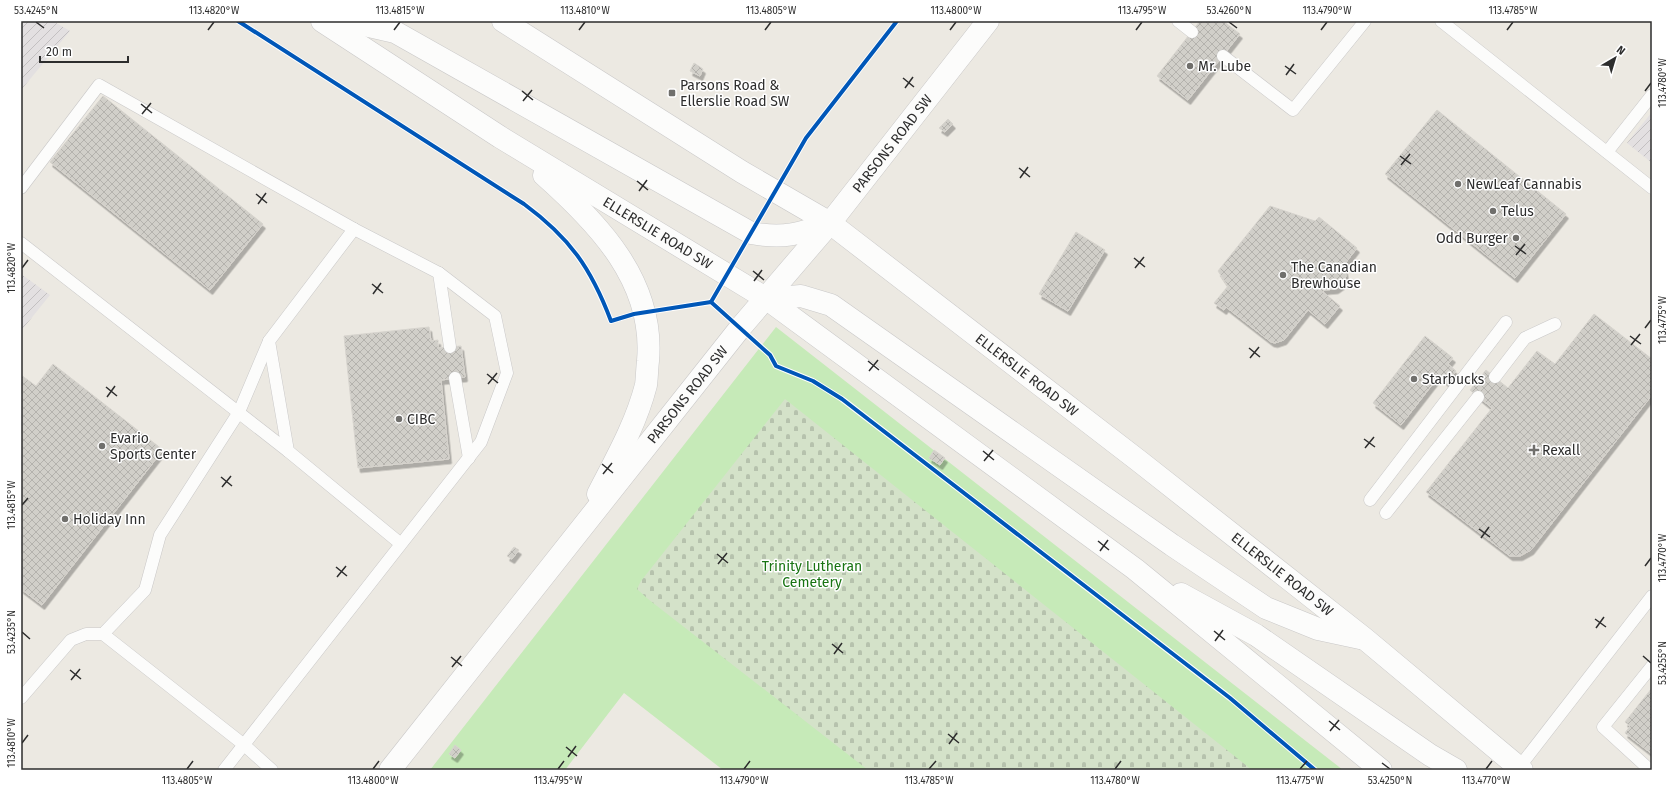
<svg xmlns="http://www.w3.org/2000/svg" width="1673" height="791" font-family="'Fira Sans',sans-serif">
<defs>
<pattern id="industrial-furrows" width="10" height="10" patternUnits="userSpaceOnUse"><rect width="10" height="10" fill="#e3e0e1"/><path d="M-1 1l2-2M0 10L10 0M9 11l2-2" fill="none" stroke="#c3c0c1"/></pattern>
<pattern id="cemetery-stones" width="16" height="16" patternUnits="userSpaceOnUse"><rect width="16" height="16" fill="#d4e2c9"/><path d="M2 7V4a2 2 0 0 1 4 0v3zM10 15v-3a2 2 0 0 1 4 0v3z" fill="#b6c2ad"/></pattern>
<pattern id="building-cross-hatch" width="8" height="8" patternUnits="userSpaceOnUse"><rect width="8" height="8" fill="#d1cfc9"/><path d="M0 0l8 8M0 8l8-8" fill="none" stroke="#b4b2ad"/></pattern>
<filter id="shadow"><feDropShadow dx="2.5" dy="4.5" stdDeviation="0" flood-color="#0004"/></filter>
</defs>
<rect width="100%" height="100%" fill="#ece9e2"/>
<g fill="url(#industrial-furrows)">
<path d="M 21,21 L 53,21 L 70,31 L 21,90 Z"/>
<path d="M 1652,112 L 1652,163 L 1627,143 Z"/>
<path d="M 21,274 L 50,295 L 21,331 Z"/>
</g>
<path fill="#c6eab8" d="M 776,327 L 1343,770 L 723,770 L 624,693 L 565,770 L 430,770 Z"/>
<path fill="url(#cemetery-stones)" d="M 785,399 L 1252,770 L 868,770 L 648,599 L 637,589 L 641,581 Z"/>
<g fill="url(#building-cross-hatch)" stroke="#d7d4ce" filter="url(#shadow)">
<path d="M 1200,21 L 1223,21 L 1240,34 L 1188,100 L 1157,76 Z"/>
<path d="M 694,63 L 703,69 L 700,76 L 690,71 Z"/>
<path d="M 103,96 L 263,224 L 210,290 L 50,162 Z"/>
<path d="M 1437,110 L 1566,214 L 1515,278 L 1385,174 Z"/>
<path d="M 948,119 L 953,124 L 945,132 L 939,128 Z"/>
<path d="M 1270,206 L 1315,221 L 1319,217 L 1357,248 L 1344,265 L 1346,276 L 1343,284 L 1336,289 L 1325,290 L 1323,292 L 1340,306 L 1325,324 L 1308,310 L 1284,340 L 1275,343 L 1271,342 L 1226,307 L 1224,310 L 1214,303 L 1228,286 L 1218,271 Z"/>
<path d="M 1076,232 L 1105,250 L 1068,311 L 1039,294 Z"/>
<path d="M 1594,314 L 1652,359 L 1652,395 L 1531,550 L 1520,556 L 1510,556 L 1426,492 L 1492,408 L 1470,390 L 1486,370 L 1508,388 L 1537,351 L 1555,364 Z"/>
<path d="M 429,327 L 431,341 L 438,340 L 438,348 L 461,346 L 465,377 L 441,380 L 449,459 L 358,468 L 344,336 Z"/>
<path d="M 1425,336 L 1453,358 L 1448,364 L 1456,371 L 1447,383 L 1439,376 L 1401,425 L 1373,403 Z"/>
<path d="M 53,364 L 163,450 L 42,605 L 21,589 L 21,375 L 36,386 Z"/>
<path d="M 934,450 L 945,458 L 940,465 L 929,458 Z"/>
<path d="M 514,547 L 519,550 L 512,559 L 507,556 Z"/>
<path d="M 1652,688 L 1652,754 L 1625,733 L 1630,726 L 1625,722 Z"/>
<path d="M 455,745 L 461,750 L 455,758 L 449,754 Z"/>
</g>
<g fill="none" stroke-linecap="round" stroke-linejoin="round">
<g stroke="#c9c8c8" stroke-width="13">
<g id="service">
<path d="M 1178,21 L 1192,32"/>
<path d="M 1441,21 L 1652,188"/>
<path d="M 1223,56 L 1293,110 L 1365,21"/>
<path d="M 1607,152 L 1652,95"/>
<path d="M 21,188 L 99,85 L 354,229"/>
<path d="M 21,243 L 288,451"/>
<path d="M 439,273 L 450,347"/>
<path d="M 1495,377 L 1525,338 L 1555,324"/>
<path d="M 455,378 L 469,458"/>
<path d="M 1370,500 L 1506,322"/>
<path d="M 1386,513 L 1478,397"/>
<path d="M 103,634 L 145,590 L 160,535 L 239,412 L 269,341"/>
<path d="M 21,698 L 71,640 L 86,634 L 103,634 L 243,744 L 272,770"/>
<path d="M 224,770 L 481,442 L 507,373 L 495,316 L 439,273 L 354,229 L 269,341 L 288,451 L 401,544"/>
<path d="M 1517,770 L 1652,596"/>
<path d="M 1650,770 L 1603,727 L 1652,666"/>
</g>
</g>
<g stroke="#c9c8c8" stroke-width="23">
<g id="secondary">
<path id="s1" d="M 322,21 L 500,137 L 767,299 L 1135,569 L 1381,770"/>
<path d="M 347,21 L 395,32 L 751,233 C 784,239 799,234 830,223"/>
<path id="s2" d="M 503,21 L 742,172 L 830,223 L 1139,461 L 1365,639 L 1522,770"/>
<path d="M 544,175 C 599,224 655,282 648,361 C 647,369 647,378 646,385 C 636,424 616,459 598,494"/>
<path d="M 767,299 L 801,296 L 831,305 L 1172,545 L 1266,608 L 1318,629 L 1360,638"/>
<path d="M 1181,594 L 1256,635 L 1430,755 L 1456,770"/>
<path id="s3" d="M 390,770 L 740,328 L 830,223 L 988,21"/>
</g>
</g>
<use href="#service" stroke="#fcfcfb" stroke-width="12"/>
<use href="#secondary" stroke="#fcfcfb" stroke-width="22"/>
<g stroke="#fff" stroke-width="6">
<g id="cycleway">
<path d="M 238,21 L 524,204 C 570,238 591,268 611,321 L 634,314 L 711,302"/>
<path d="M 711,302 L 770,355 L 776,366 L 813,381 L 842,399 L 1230,698 L 1315,770"/>
<path d="M 711,302 L 806,138 L 897,21"/>
</g>
</g>
<use href="#cycleway" stroke="#0057b8" stroke-width="4"/>
</g>
<path fill="none" stroke="#2d2d2d" stroke-width="1.5" d="M 36,22 L 44,28M 1229,22 L 1237,28M 208,30 L 214,22M 394,30 L 400,22M 579,30 L 585,22M 765,30 L 771,22M 950,30 L 956,22M 1136,30 L 1142,22M 1321,30 L 1327,22M 1507,30 L 1513,22M 1285,66 L 1296,74M 1286,75 L 1294,64M 903,78 L 914,87M 905,88 L 913,77M 522,91 L 533,100M 1645,91 L 1651,83M 523,101 L 532,90M 141,104 L 152,113M 142,114 L 151,103M 1400,156 L 1411,164M 1401,165 L 1410,154M 1019,168 L 1030,177M 1020,178 L 1028,167M 637,181 L 648,190M 639,191 L 647,180M 256,194 L 267,203M 258,204 L 266,193M 1515,246 L 1526,254M 1516,255 L 1525,244M 1134,258 L 1145,267M 22,268 L 28,260M 1135,268 L 1144,257M 753,271 L 764,280M 754,281 L 762,270M 372,284 L 383,293M 373,294 L 381,283M 1645,328 L 1651,320M 1630,336 L 1641,344M 1631,345 L 1640,334M 1249,348 L 1260,357M 1250,358 L 1259,347M 868,361 L 879,370M 869,371 L 878,360M 487,374 L 498,383M 488,384 L 497,373M 106,387 L 117,396M 107,397 L 115,386M 1364,439 L 1375,447M 1365,448 L 1374,437M 983,451 L 994,460M 984,461 L 993,450M 602,464 L 613,473M 603,474 L 612,463M 221,477 L 232,486M 222,487 L 231,476M 22,505 L 28,498M 1479,529 L 1490,537M 1481,538 L 1489,527M 1098,541 L 1109,550M 1100,551 L 1108,540M 717,554 L 728,563M 718,564 L 727,553M 1645,566 L 1651,558M 336,567 L 347,576M 337,577 L 346,566M 1595,619 L 1606,627M 1596,628 L 1604,617M 1214,631 L 1225,640M 22,632 L 30,639M 1215,641 L 1223,630M 832,644 L 843,653M 834,654 L 842,643M 1643,656 L 1651,663M 451,657 L 462,666M 452,667 L 461,656M 70,670 L 81,679M 71,680 L 80,669M 1329,721 L 1340,730M 1330,731 L 1339,720M 948,734 L 959,743M 22,743 L 28,735M 949,744 L 957,733M 566,747 L 577,756M 568,757 L 576,746M 1382,763 L 1390,769M 187,769 L 193,761M 373,769 L 379,761M 558,769 L 564,761M 744,769 L 750,761M 929,769 L 936,761M 1115,769 L 1121,761M 1300,769 L 1307,761M 1486,769 L 1492,761"/>
<g fill="#706f6c" stroke="#fff" stroke-width="1.5">
<circle cx="1190" cy="66" r="4"/>
<rect x="668" y="89" width="8" height="8" rx="2"/>
<circle cx="1458" cy="184" r="4"/>
<circle cx="1493" cy="211" r="4"/>
<circle cx="1516" cy="238" r="4"/>
<circle cx="1283" cy="275" r="4"/>
<circle cx="1414" cy="379" r="4"/>
<circle cx="399" cy="419" r="4"/>
<circle cx="102" cy="446" r="4"/>
<path d="M1532 444h4v4h4v4h-4v4h-4v-4h-4v-4h4z"/>
<circle cx="65" cy="519" r="4"/>
</g>
<g text-anchor="middle" dominant-baseline="central" stroke-width="3" stroke-linejoin="round" paint-order="stroke">
<g font-size="14" fill="#2d2d2d" stroke="#fff" text-anchor="start">
<text x="1198" y="66">Mr. Lube</text>
<text x="680" y="85">Parsons Road &amp;<tspan x="680" dy="16">Ellerslie Road SW</tspan></text>
<text x="1466" y="184">NewLeaf Cannabis</text>
<text x="1501" y="211">Telus</text>
<text x="1508" y="238" text-anchor="end">Odd Burger</text>
<text x="1291" y="267">The Canadian<tspan x="1291" dy="16">Brewhouse</tspan></text>
<text x="1422" y="379">Starbucks</text>
<text x="407" y="419">CIBC</text>
<text x="110" y="438">Evario<tspan x="110" dy="16">Sports Center</tspan></text>
<text x="1542" y="450">Rexall</text>
<text x="73" y="519">Holiday Inn</text>
</g>
<g font-size="14" fill="#2d2d2d" stroke="#fff">
<text stroke="none"><textPath href="#s3" startOffset="803">PARSONS ROAD SW</textPath></text>
<text stroke="none"><textPath href="#s1" startOffset="397">ELLERSLIE ROAD SW</textPath></text>
<text stroke="none"><textPath href="#s2" startOffset="633">ELLERSLIE ROAD SW</textPath></text>
<text stroke="none"><textPath href="#s3" startOffset="479">PARSONS ROAD SW</textPath></text>
<text stroke="none"><textPath href="#s2" startOffset="957">ELLERSLIE ROAD SW</textPath></text>
</g>
<g font-size="14" fill="#197413" stroke="#fff">
<text x="812" y="566">Trinity Lutheran<tspan x="812" dy="16">Cemetery</tspan></text>
</g>
</g>
<rect width="1673" height="791" fill="none" stroke="#ffffff" stroke-width="44"/>
<g transform="translate(1615 58) rotate(38)" stroke="#ffffff" stroke-width="3" paint-order="stroke">
<path d="M0-3L7 15L0 10L-7 15Z" fill="#2d2d2d"/>
<text y="-6" font-size="11" font-weight="bold" text-anchor="middle" fill="#2d2d2d">N</text>
</g>
<path d="M40 56v6h88v-6" fill="none" stroke="#2d2d2d" stroke-width="2"/>
<text x="46" y="56" font-size="12" fill="#2d2d2d" stroke="#ffffff" stroke-width="3" paint-order="stroke">20 m</text>
<rect x="22" y="22" width="1629" height="747" fill="none" stroke="#2d2d2d" stroke-width="1.5"/>
<g font-size="10" text-anchor="middle" fill="#2d2d2d">
<text x="36" y="14">53.4245°N</text>
<text x="214" y="14">113.4820°W</text>
<text x="400" y="14">113.4815°W</text>
<text x="585" y="14">113.4810°W</text>
<text x="771" y="14">113.4805°W</text>
<text x="956" y="14">113.4800°W</text>
<text x="1142" y="14">113.4795°W</text>
<text x="1229" y="14">53.4260°N</text>
<text x="1327" y="14">113.4790°W</text>
<text x="1513" y="14">113.4785°W</text>
<text transform="translate(1662 83) rotate(-90)" y="4">113.4780°W</text>
<text transform="translate(11 268) rotate(-90)" y="4">113.4820°W</text>
<text transform="translate(1662 320) rotate(-90)" y="4">113.4775°W</text>
<text transform="translate(11 505) rotate(-90)" y="4">113.4815°W</text>
<text transform="translate(1662 558) rotate(-90)" y="4">113.4770°W</text>
<text transform="translate(11 632) rotate(-90)" y="4">53.4235°N</text>
<text transform="translate(1662 663) rotate(-90)" y="4">53.4255°N</text>
<text transform="translate(11 743) rotate(-90)" y="4">113.4810°W</text>
<text x="187" y="784">113.4805°W</text>
<text x="373" y="784">113.4800°W</text>
<text x="558" y="784">113.4795°W</text>
<text x="744" y="784">113.4790°W</text>
<text x="929" y="784">113.4785°W</text>
<text x="1115" y="784">113.4780°W</text>
<text x="1300" y="784">113.4775°W</text>
<text x="1390" y="784">53.4250°N</text>
<text x="1486" y="784">113.4770°W</text>
</g>
</svg>
